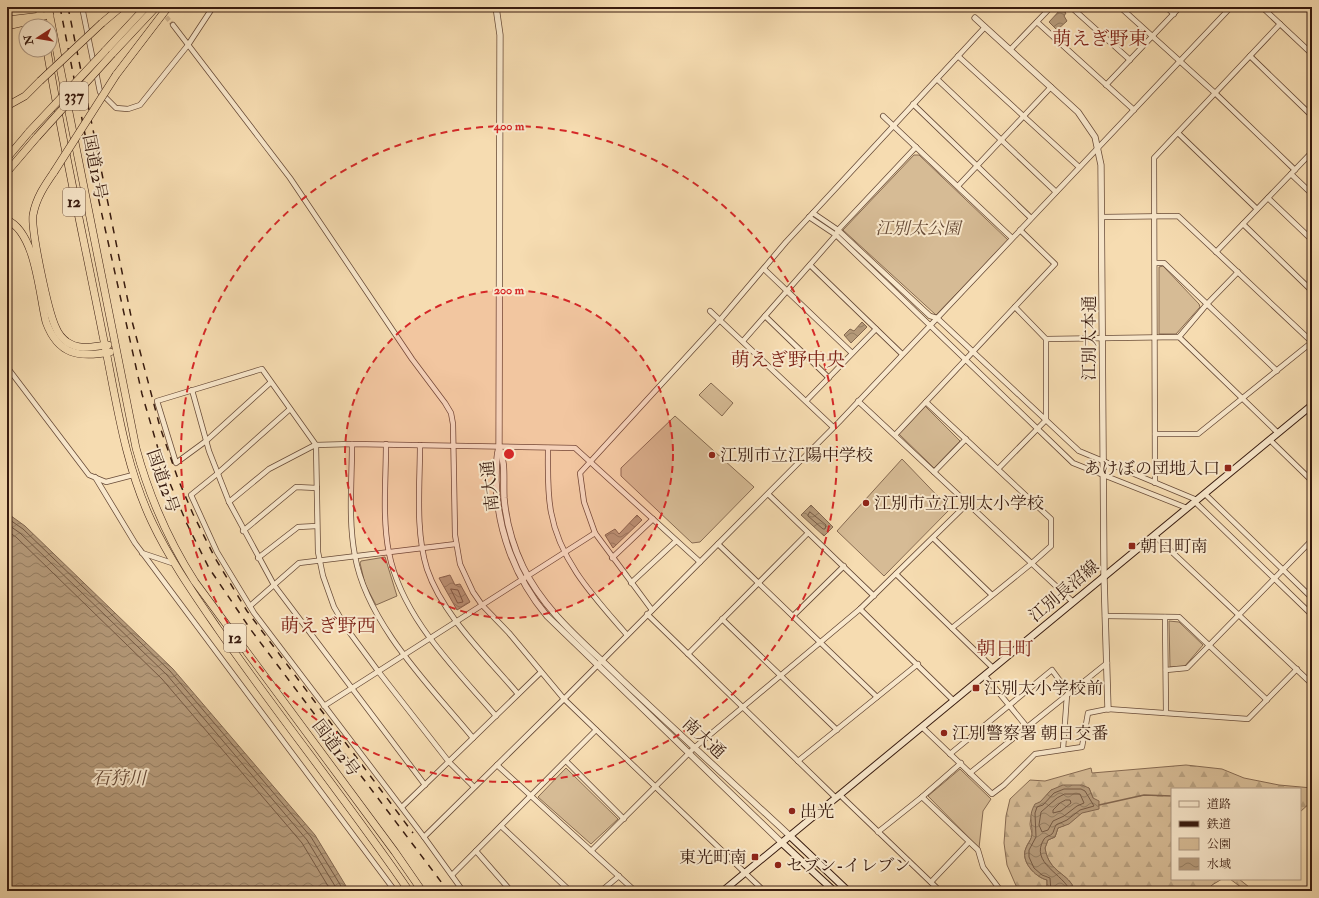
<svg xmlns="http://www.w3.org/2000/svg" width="1319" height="898" font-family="'IM FELL Double Pica','Noto Serif JP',serif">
<defs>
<pattern id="forest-firs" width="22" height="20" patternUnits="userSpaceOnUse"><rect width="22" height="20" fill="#d6bb95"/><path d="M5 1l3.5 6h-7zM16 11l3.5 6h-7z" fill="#b8a07f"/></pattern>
<pattern id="water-waves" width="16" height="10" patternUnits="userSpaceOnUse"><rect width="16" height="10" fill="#b59a7a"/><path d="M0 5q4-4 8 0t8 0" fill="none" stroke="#947d62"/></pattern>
</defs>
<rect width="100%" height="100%" fill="#f6dcb1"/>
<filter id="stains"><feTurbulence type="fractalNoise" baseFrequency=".005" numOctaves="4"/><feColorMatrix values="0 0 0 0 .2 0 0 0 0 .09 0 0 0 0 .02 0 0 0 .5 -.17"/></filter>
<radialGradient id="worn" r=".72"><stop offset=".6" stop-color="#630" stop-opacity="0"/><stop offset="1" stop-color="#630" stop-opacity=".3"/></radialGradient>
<g fill="url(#forest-firs)" stroke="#876b52">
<path d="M 1186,765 L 1222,769 L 1244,778 L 1279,785 L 1312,788 L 1312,801 L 1300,812 L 1300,789 L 1172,789 L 1172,879 L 1222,879 L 1212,885 L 1208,891 L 1075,891 C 1069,872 1049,874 1045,848 L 1048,840 L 1055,837 L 1058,828 C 1074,822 1083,812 1093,798 L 1089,788 L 1051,790 C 1044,799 1030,812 1030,824 C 1030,829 1033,832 1032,837 C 1030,841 1027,844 1026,848 C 1020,861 1035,877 1047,880 L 1047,891 L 1019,891 L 1017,888 L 1007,865 L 1004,843 L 1006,816 L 1010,799 L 1030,780 L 1045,781 L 1091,768 L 1092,773 Z"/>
<path d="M 1230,879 L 1239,879 L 1254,891 L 1246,891 Z"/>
</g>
<g fill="#d6bb95" stroke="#876b52">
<path d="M 914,155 L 919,155 L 1008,240 L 936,315 L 843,230 Z"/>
<path d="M 1163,266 L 1199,304 L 1200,307 L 1176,334 L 1159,334 L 1159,267 Z"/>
<path d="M 711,383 L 733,403 L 722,416 L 699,395 Z"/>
<path d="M 925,406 L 960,441 L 934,468 L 899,434 Z"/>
<path d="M 675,416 L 754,487 L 700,542 L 692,543 L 621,476 L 621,468 Z"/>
<path d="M 902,459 L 950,509 L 884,576 L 837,531 Z"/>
<path d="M 385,557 L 397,596 L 376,605 L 365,584 L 360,563 L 361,561 Z"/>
<path d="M 1169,621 L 1179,622 L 1203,645 L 1184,667 L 1170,667 Z"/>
<path d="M 566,768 L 618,819 L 591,844 L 538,797 Z"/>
<path d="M 960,769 L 991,799 L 983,811 L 979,848 L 928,796 Z"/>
</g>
<g fill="url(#water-waves)" stroke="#83674f">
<path d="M 1061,9 L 1066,13 L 1064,16 L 1067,21 L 1057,30 L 1049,22 Z"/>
<path d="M 862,322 L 867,327 L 851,343 L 844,335 L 850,329 L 854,331 Z"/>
<path d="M 811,505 L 833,527 L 824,536 L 801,515 Z"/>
<path d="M 7,513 L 25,526 L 173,669 L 315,835 L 349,891 L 7,891 Z"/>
<path d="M 637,515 L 642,520 L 613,548 L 605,535 L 615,529 L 619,534 Z"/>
<path d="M 450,575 L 455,585 L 460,584 L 470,602 L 457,610 L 439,578 Z"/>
<path d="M 1063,785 L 1082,785 L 1089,788 L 1093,798 L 1099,801 L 1099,809 L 1082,813 L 1069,824 L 1058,828 L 1055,837 L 1048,840 L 1045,848 C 1049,874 1069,872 1075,891 L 1047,891 L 1047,880 C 1035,877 1020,861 1026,848 C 1028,843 1032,839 1032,833 C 1032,821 1028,816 1035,804 L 1040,802 L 1051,790 Z"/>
</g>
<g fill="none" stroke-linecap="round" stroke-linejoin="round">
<g stroke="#765a44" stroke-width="1">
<path d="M 810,512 L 826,525 L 825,529 L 823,529 L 808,516 Z"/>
<path d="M 7,518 L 23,529 L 170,671 L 311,837 L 344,891"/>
<path d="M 7,524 L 20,533 L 167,675 L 307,840 L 338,891"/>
<path d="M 7,531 L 16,537 L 162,679 L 302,843 L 331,891"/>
<path d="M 451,589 L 458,590 L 463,602 L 458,603 Z"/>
<path d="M 1065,794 L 1080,794 L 1084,803 L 1077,806 L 1064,816 L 1053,821 L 1048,830 L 1042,832 L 1039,825 L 1041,812 L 1057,798 Z"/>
<path d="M 1066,800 L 1070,800 L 1071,803 L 1061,811 L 1053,813 L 1053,810 L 1060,803 Z"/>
<path d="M 1051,891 L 1050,878 L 1042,875 L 1034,868 L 1029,857 L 1029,850 L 1036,837 L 1035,813 L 1037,807 L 1043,805 L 1054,793 L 1064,789 L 1081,789 L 1085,791 L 1094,806 L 1080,810 L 1067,820 L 1056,825 C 1054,828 1054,832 1052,834 C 1050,836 1046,836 1044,839 C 1029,863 1064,874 1070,891"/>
</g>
<path stroke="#83674f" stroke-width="1.5" d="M 1099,805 L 1144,795 L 1172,796"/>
<path stroke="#d0b591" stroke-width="4.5" stroke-dasharray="4.5 2" stroke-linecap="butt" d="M 158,7 L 173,25"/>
<g stroke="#684b38" stroke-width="6">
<g id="minor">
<path d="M 82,7 L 94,65"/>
<path d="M 1071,7 L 1130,60"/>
<path d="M 1120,7 L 1215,93 L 1295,170"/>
<path d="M 1166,7 L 1174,14"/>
<path d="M 1262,7 L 1312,54"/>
<path d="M 1037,22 L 1134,110"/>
<path d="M 173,25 L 290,178 L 412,359 L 445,403 L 451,413 L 453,424 L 455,535 L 460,564 L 473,592 L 482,605 L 509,633 L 564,699 L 764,891"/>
<path d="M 1010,50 L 1051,7"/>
<path d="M 958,56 L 1079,167"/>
<path d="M 1250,56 L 1312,116"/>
<path d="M 96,72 L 100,92 L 116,108 L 128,109 L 140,105 L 188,45 L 213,7"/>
<path d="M 937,79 L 1056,192"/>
<path d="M 1106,85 L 1180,7"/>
<path d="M 913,104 L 1031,218"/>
<path d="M 883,116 L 1012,238"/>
<path d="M 1178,133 L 1257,209"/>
<path d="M 1291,174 L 1312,194"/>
<path d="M 958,186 L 1051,87"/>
<path d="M 1268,198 L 1312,240"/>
<path d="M 813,213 L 838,230 L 930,316 L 937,318 L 1079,451 L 1197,500"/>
<path d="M 809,217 L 836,235 L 1073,463 L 1187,508"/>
<path d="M 1102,217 L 1178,216 L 1312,342"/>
<path d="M 1243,224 L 1312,291"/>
<path d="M 1216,252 L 1312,152"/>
<path d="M 1155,263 L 1164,263 L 1277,371"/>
<path d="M 810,265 L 902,354"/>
<path d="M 764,269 L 852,353"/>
<path d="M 710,311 L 833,427"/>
<path d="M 765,316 L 829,378"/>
<path d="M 1179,337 L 1207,304 L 1238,272"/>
<path d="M 1046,339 L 1179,337 L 1278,433"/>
<path d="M 743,341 L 836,235 L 838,230 L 916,147"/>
<path d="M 7,367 L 89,475 L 106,482 L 133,475"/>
<path d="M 271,382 L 206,441 L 176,463 L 157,401 L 262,369 L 316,445 L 318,552 L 323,576 L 334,607 L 347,629 L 378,671 L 449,762 L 474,787"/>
<path d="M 192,390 L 209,451 L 229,502 L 274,585 L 425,785"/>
<path d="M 806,401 L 876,329"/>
<path d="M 858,401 L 1073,602"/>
<path d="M 926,402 L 1051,519 L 1051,546 L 1032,563 L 952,628"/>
<path d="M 290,409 L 217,474 L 191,495 L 217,552 L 254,613 L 424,837 L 463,891"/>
<path d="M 1155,434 L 1198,434 L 1312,342"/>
<path d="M 895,435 L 1055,264 L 1020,230"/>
<path d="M 1270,440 L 1312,481"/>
<path d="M 352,444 C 352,481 348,520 355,556 C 367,624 431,687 473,738"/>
<path d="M 386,444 C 386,480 382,518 389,553 C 402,618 455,668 496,716"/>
<path d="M 420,445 C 420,485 415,531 427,569 C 443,616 487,657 518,694"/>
<path d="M 548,448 C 548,469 547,491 551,512 C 560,562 595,598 627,635"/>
<path d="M 998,469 L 1046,420 L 1046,339 L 1015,307"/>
<path d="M 934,472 L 966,439"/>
<path d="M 95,477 L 135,543 L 395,891"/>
<path d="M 1155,483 L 1154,158 L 1280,24"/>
<path d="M 768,494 L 874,596"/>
<path d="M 1205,494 L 1312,598"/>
<path d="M 229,502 L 269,469 L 315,445 L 352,444 L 575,448 L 700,562"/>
<path d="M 1195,502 L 1312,615"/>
<path d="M 243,531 L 296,487 L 317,488"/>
<path d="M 1154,535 L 1312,684"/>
<path d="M 933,538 L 992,595"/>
<path d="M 718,544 L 877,697"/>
<path d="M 142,553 L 172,563"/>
<path d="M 258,558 L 298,527 L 317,526"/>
<path d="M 612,558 L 653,519"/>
<path d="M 896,574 L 993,668"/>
<path d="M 631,583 L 676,541"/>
<path d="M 250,606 L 299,563 L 456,544"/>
<path d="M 860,609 L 954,701"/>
<path d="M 652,610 L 595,533 L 584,502 L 580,473 L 720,320 L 786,242 L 985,27"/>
<path d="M 647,614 L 836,798"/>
<path d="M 793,616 L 844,566"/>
<path d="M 1105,616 L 1179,617 L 1267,700"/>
<path d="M 1165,617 L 1166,713"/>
<path d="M 722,619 L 837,730"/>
<path d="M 688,654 L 808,533"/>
<path d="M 1166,670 L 1187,668 L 1312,540"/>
<path d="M 985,676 L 1027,727"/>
<path d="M 324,706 L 595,533"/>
<path d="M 922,727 L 992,794 L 1004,785 L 1035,754 L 1082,747 L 1088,713 L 1108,709 L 1248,719 L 1297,669"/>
<path d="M 1063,749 L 1067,695"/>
<path d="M 950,754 L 1052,670 L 1069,693"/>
<path d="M 566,761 L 624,819"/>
<path d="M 798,761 L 918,664"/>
<path d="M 497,765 L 635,891"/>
<path d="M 970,773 L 1107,663"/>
<path d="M 840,795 L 940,891"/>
<path d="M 922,797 L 978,850 L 983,867 L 1001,891"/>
<path d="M 402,807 L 541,672"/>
<path d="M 501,826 L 570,891"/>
<path d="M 878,832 L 922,797 L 961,763"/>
<path d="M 424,837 L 564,699 L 839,422 L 1231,7"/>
<path d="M 476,851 L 511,891"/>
<path d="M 591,851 L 694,748 L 860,609 L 968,503"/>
<path d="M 452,875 L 596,730"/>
<path d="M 931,882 L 969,842"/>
<path d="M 601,891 L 619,876"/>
</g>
</g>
<g stroke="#684b38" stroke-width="7">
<g id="tertiary">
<path d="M 496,7 L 500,35 L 499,447 C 496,458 496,469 496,480 C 497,530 515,578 547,616 L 782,843"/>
<path d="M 975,18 L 1078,112 L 1095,137 L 1101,165 L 1104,577 L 1108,709"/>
<path d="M 499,447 C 506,463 503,480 504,498 C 506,521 513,546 523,567 C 545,613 587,645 622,680 C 678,733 734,784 790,836"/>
</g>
</g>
<g stroke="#381b0f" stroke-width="8">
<g id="secondary">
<path d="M 790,836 L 848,891"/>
<path d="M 782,843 L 834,891"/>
<path d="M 723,891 L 1312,405"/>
</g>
</g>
<g stroke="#381b0f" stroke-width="8">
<g id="trunk">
<path d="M 39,7 L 42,26"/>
<path d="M 48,7 L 136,448 C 149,496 168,540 195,582 L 395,852 L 422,891"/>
<path d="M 7,20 L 50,15"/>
<path d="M 102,23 L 121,7"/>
<path d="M 7,26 L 29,21 L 38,17"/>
<path d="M 47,50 C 63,146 84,240 103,336 C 116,398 124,463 152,522 C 170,560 194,594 218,629 C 280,718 348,802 409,891"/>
<path d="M 105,51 L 146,7"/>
<path d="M 112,54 L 156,7"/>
<path d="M 116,75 L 168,7"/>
<path d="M 7,106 L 25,96 L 40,81"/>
<path d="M 7,158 L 29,132"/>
<path d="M 7,172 L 37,137"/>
<path d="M 54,172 C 45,185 36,198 33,215 C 31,231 48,312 56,328 C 58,333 63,339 67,342 C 80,351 95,346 108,345"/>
<path d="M 7,220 C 36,233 39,294 46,322 C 58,355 79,358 110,352"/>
</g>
</g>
<use href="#minor" stroke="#f9e8cc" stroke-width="4.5"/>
<use href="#tertiary" stroke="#f9e8cc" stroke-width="5.5"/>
<use href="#secondary" stroke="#f9e8cc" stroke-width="6"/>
<use href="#trunk" stroke="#f6dcb1" stroke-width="7"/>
<g stroke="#381b0f" stroke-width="1.5" stroke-dasharray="7 7" stroke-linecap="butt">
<path d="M 60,7 L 92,170 L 142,394 L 164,469 L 187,524 L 209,568 L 251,630 L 448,891"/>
<path d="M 68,7 L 132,321 L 160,427 L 178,479 L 193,514 L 215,558 L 247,611 L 413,833"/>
</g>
<g stroke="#381b0f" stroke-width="8" stroke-linecap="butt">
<g id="trunk-bridge">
<path d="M 40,81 L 102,23"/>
<path d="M 29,132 L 105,51"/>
<path d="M 37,137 L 112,54"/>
<path d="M 54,172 L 116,75"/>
</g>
</g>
<use href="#trunk-bridge" stroke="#f6dcb1" stroke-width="7"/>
</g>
<circle cx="509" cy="454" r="164" fill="#d62828" fill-opacity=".12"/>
<g fill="none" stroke="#d62828" stroke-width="2" stroke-dasharray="7 5">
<circle cx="509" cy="454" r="164"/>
<circle cx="509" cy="454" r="328"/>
</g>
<g fill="#8f2418" stroke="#f9e8cc" stroke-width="1.5">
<circle cx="712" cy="455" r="4"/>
<rect x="1224" y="464" width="8" height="8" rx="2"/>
<circle cx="866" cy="503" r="4"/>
<rect x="1128" y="542" width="8" height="8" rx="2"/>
<rect x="972" y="684" width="8" height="8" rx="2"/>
<circle cx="944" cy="733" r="4"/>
<circle cx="792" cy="811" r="4"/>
<rect x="751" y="853" width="8" height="8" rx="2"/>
<circle cx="778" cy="865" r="4"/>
</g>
<g text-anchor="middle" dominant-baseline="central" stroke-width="4" stroke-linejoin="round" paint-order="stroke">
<g fill="#f9e8cc" stroke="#725848" stroke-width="1">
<rect x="60" y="82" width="28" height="28" rx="3"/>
<rect x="63" y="188" width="22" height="28" rx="3"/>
<rect x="224" y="624" width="22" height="28" rx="3"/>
</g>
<g font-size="16" font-weight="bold" fill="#381b0f">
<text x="74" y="96">337</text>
<text x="74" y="202">12</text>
<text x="235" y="638">12</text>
</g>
<g font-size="17" fill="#381b0f" stroke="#f9e8cc">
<text transform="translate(95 167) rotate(79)">国道12号</text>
<text transform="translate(1089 338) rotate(-90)">江別太本通</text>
<text transform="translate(163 481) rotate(71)">国道12号</text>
<text transform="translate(490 486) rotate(-96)">南大通</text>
<text transform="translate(1064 591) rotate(-40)">江別長沼線</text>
<text transform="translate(704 738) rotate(43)">南大通</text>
<text transform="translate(336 748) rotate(53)">国道12号</text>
</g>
<g font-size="17" font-style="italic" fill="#674b37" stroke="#f9e8cc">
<text x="918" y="228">江別太公園</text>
</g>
<g font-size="17" fill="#381b0f" stroke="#f9e8cc" text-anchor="start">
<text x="720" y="455">江別市立江陽中学校</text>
<text x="1220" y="468" text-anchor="end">あけぼの団地入口</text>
<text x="874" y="503">江別市立江別太小学校</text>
<text x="1140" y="546">朝日町南</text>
<text x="984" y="688">江別太小学校前</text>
<text x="952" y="733">江別警察署 朝日交番</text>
<text x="800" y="811">出光</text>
<text x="747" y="857" text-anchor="end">東光町南</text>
<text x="786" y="865">セブン-イレブン</text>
</g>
<g font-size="18" font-style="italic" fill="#644734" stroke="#f9e8cc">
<text x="119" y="778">石狩川</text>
</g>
<g font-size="19" fill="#7a1f14" stroke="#f9e8cc">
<text x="1100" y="39">萌えぎ野東</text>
<text x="788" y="360">萌えぎ野中央</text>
<text x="328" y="626">萌えぎ野西</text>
<text x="1005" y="649">朝日町</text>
</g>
</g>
<circle cx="509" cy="454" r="6" fill="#d62828" stroke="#f9e8cc" stroke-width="2"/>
<g font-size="12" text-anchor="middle" font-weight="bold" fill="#d62828" stroke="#f9e8cc" stroke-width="4" stroke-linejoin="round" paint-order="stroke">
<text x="509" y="130">400 m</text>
<text x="509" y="294">200 m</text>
</g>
<rect width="1319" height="898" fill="none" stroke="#f6dcb1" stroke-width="24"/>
<rect x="8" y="8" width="1303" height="882" fill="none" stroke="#381b0f" stroke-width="2"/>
<rect x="12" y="12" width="1295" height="874" fill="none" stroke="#381b0f"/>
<rect x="1171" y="788" width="130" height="92" fill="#f9e8cc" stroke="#ac9680"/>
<rect x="1179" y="801" width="20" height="6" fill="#f9e8cc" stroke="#ac9680"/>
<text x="1207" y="808" font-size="12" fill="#381b0f">道路</text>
<rect x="1179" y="821" width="20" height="6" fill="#381b0f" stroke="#ac9680"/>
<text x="1207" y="828" font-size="12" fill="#381b0f">鉄道</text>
<rect x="1179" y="838" width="20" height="12" fill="#d6bb95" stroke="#ac9680"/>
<text x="1207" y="848" font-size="12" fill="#381b0f">公園</text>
<rect x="1179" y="858" width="20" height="12" fill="url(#water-waves)" stroke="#ac9680"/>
<text x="1207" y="868" font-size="12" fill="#381b0f">水域</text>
<g transform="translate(38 38) rotate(258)"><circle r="19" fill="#f9e8cc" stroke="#ac9680"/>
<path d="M0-3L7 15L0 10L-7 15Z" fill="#8f2418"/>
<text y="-6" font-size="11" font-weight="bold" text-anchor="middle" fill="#381b0f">N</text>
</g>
<rect width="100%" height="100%" filter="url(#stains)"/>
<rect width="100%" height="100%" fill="url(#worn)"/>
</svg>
